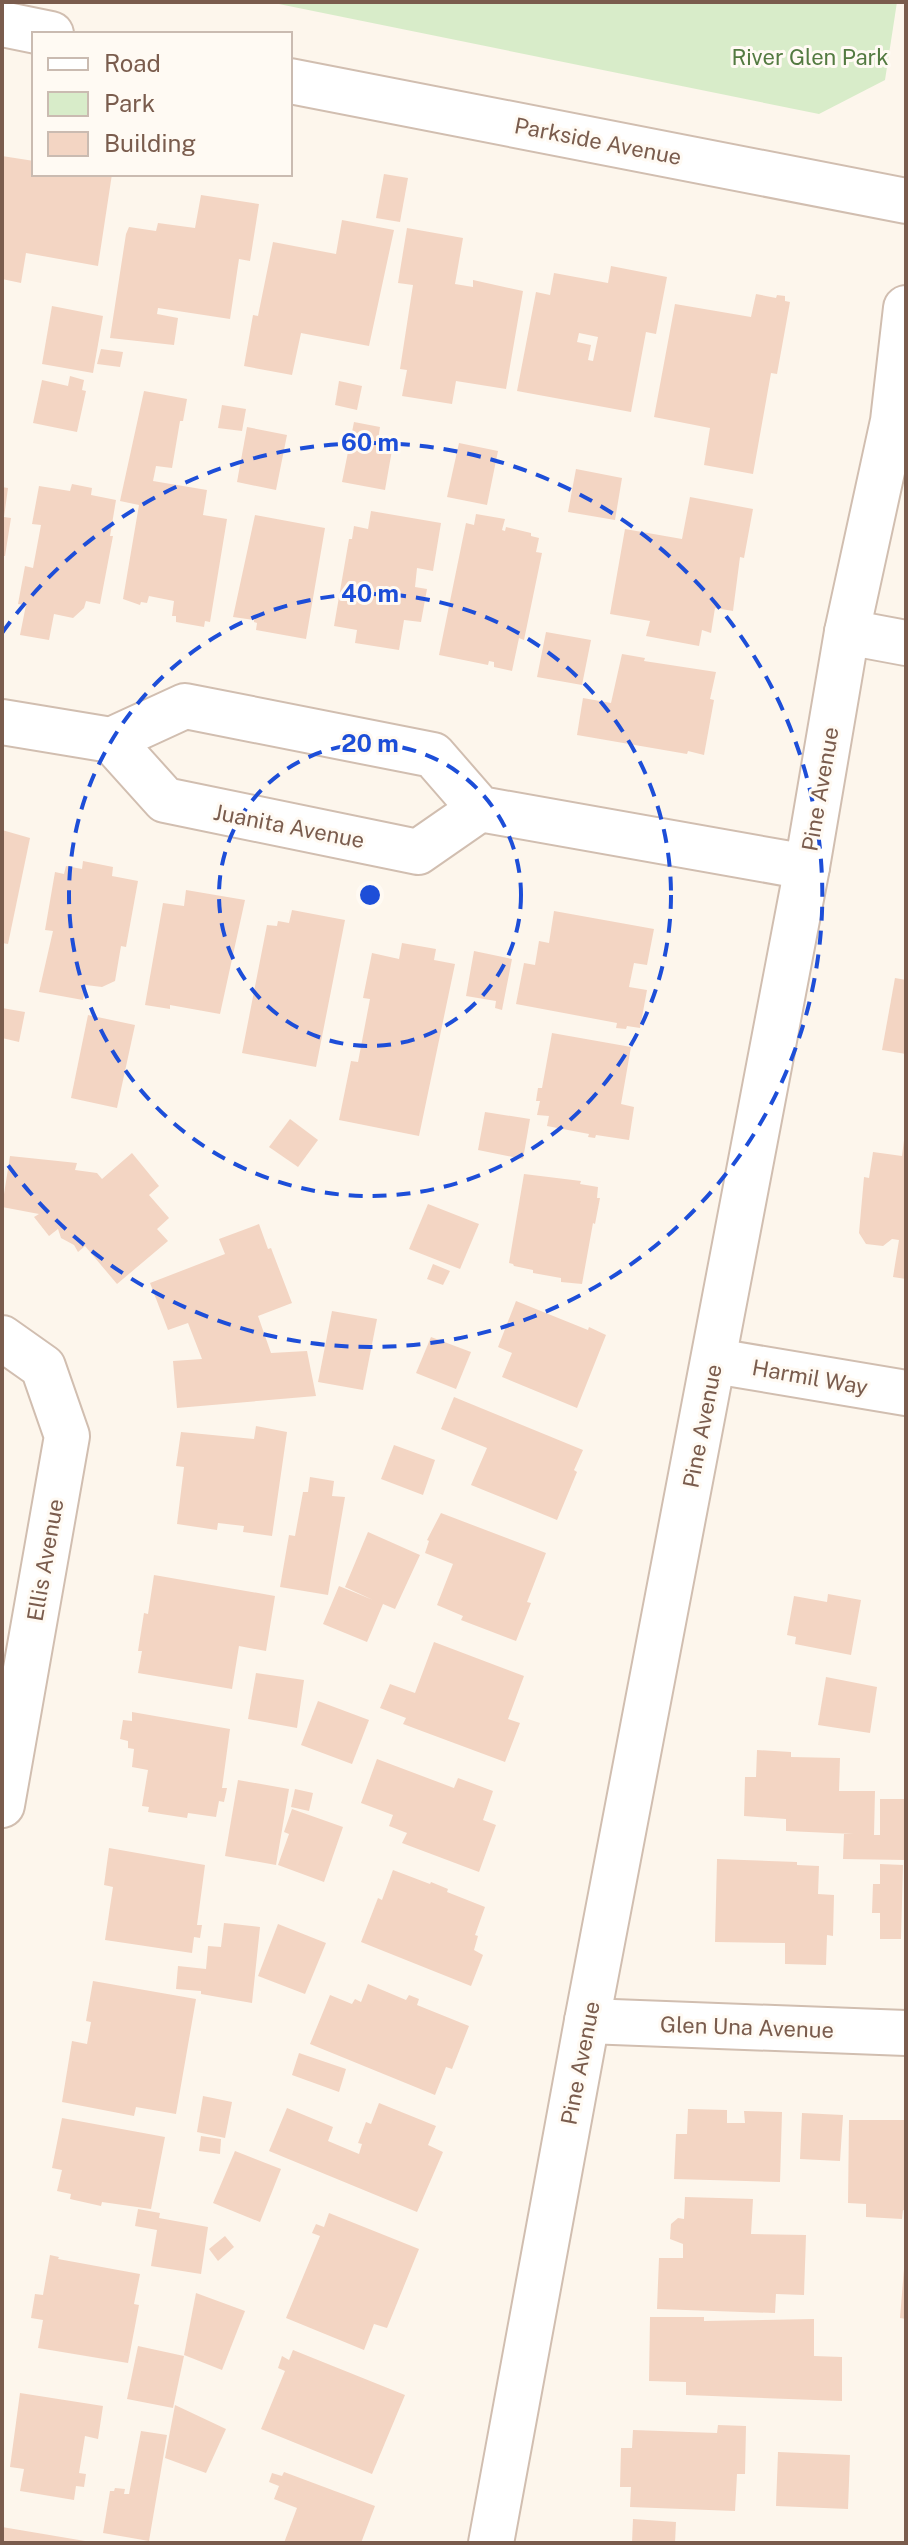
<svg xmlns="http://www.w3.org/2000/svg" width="908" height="2545" font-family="'Public Sans',sans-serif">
<rect width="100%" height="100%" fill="#fdf6ec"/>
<path fill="#d8ecc9" d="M 269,2 L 897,2 L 885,80 L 819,114 Z"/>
<g fill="#f3d5c3" fill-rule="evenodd">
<path d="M 2,156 L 34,161 L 34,174 L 112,174 L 98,266 L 26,253 L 21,283 L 2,279 Z"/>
<path d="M 384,174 L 408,178 L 400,222 L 376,218 Z"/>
<path d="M 201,195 L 259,204 L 250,261 L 239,259 L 230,319 L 158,308 L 157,314 L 178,318 L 174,345 L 110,338 L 126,234 L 129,227 L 156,231 L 158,223 L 195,228 Z"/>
<path d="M 342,220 L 394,230 L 369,346 L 301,333 L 292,375 L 244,366 L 253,315 L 258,316 L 273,242 L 336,254 Z"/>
<path d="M 407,228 L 463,238 L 455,284 L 473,287 L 473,280 L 523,291 L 506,389 L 456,381 L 452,404 L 402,396 L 407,370 L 400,369 L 413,285 L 398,283 Z"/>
<path d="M 611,266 L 667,277 L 656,334 L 646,332 L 631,412 L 517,391 L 536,292 L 550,295 L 554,273 L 608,283 ZM 579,333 L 598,337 L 593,361 L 588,360 L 591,345 L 577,342 Z"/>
<path d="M 756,294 L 776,298 L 777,295 L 785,296 L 785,301 L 790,302 L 777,374 L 771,373 L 753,474 L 704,465 L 710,428 L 654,417 L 675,304 L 751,317 Z"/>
<path d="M 52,306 L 103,316 L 93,373 L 42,364 Z"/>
<path d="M 101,349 L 123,352 L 120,367 L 97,364 Z"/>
<path d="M 70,376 L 84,380 L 82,390 L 86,391 L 77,432 L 33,423 L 42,380 L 68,386 Z"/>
<path d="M 339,381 L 362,386 L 357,410 L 335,405 Z"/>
<path d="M 144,391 L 187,399 L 183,421 L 180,421 L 172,468 L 156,466 L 153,481 L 207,490 L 203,515 L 227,519 L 210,622 L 205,621 L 204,627 L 176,622 L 176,616 L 172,616 L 174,601 L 149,596 L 147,603 L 141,602 L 140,605 L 123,599 L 139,505 L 120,501 Z"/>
<path d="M 222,405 L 246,409 L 242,431 L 218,428 Z"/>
<path d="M 354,422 L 380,427 L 377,447 L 392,450 L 385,490 L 342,482 Z"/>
<path d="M 247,427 L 287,435 L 276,490 L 237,482 Z"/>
<path d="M 459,443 L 498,451 L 487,505 L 447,497 Z"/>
<path d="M 576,469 L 622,478 L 615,520 L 568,512 Z"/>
<path d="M 72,484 L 92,488 L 91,495 L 116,500 L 110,536 L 113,536 L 100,604 L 86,601 L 84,608 L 73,618 L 54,614 L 49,640 L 20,635 L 26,605 L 18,604 L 25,566 L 33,568 L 41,525 L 32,524 L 39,486 L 70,491 Z"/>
<path d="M 2,487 L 8,488 L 4,517 L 11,518 L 5,556 L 2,556 Z"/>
<path d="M 690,497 L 753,509 L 744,558 L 740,557 L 733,611 L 715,608 L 711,633 L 702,630 L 699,646 L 646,636 L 650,621 L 610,614 L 625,529 L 682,539 Z"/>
<path d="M 371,511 L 441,523 L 433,571 L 417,568 L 415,587 L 427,589 L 421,622 L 404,620 L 399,650 L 355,643 L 357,630 L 334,626 L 349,539 L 352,539 L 354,526 L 368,529 Z"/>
<path d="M 476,514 L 505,519 L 502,530 L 505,531 L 506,527 L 531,533 L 531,536 L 539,538 L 536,552 L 542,553 L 524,640 L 519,638 L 512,671 L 494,667 L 494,662 L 489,661 L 488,665 L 439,655 L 466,523 L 474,525 Z"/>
<path d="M 255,515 L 325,528 L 306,639 L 256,630 L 257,623 L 254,622 L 254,620 L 233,617 Z"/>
<path d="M 546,632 L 591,640 L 582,685 L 537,677 Z"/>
<path d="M 622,654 L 645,658 L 644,661 L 716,672 L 710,699 L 714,700 L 704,755 L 688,751 L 687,754 L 577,735 L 583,698 L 611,703 Z"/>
<path d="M 2,830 L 30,838 L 8,944 L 2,943 Z"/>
<path d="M 83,861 L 113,867 L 112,876 L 138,881 L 126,947 L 121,946 L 115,981 L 102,987 L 86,985 L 83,1000 L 39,992 L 53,931 L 45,930 L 55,872 L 64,874 L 66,866 L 82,869 Z"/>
<path d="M 186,890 L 245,900 L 220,1014 L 170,1005 L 170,1009 L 145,1005 L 163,903 L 184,906 Z"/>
<path d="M 292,910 L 345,920 L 316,1067 L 242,1053 L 267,925 L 277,926 L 278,921 L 289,923 Z"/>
<path d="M 554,911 L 654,929 L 647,965 L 634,963 L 629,987 L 647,990 L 640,1028 L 627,1026 L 626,1029 L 616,1028 L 617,1023 L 516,1004 L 524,963 L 535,965 L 539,941 L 549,943 Z"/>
<path d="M 402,943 L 436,949 L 434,960 L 455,964 L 419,1136 L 339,1120 L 351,1061 L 358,1062 L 370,999 L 363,998 L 372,953 L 399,959 Z"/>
<path d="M 474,951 L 512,959 L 502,1010 L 495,1008 L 496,1001 L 466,996 Z"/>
<path d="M 895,978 L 906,980 L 906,1054 L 882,1050 Z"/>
<path d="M 2,1008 L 25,1012 L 19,1042 L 2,1038 Z"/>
<path d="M 88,1015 L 135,1025 L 117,1108 L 71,1098 Z"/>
<path d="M 552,1033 L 631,1047 L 621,1104 L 634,1107 L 629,1140 L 596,1135 L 595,1138 L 588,1137 L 589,1134 L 547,1126 L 549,1116 L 537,1115 L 540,1101 L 536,1101 L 538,1088 L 542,1088 Z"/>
<path d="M 485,1112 L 530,1119 L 523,1159 L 478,1150 Z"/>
<path d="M 290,1119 L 318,1140 L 298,1167 L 269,1147 Z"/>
<path d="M 904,1140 L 906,1140 L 906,1279 L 893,1277 L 899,1240 L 892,1239 L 883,1246 L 866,1244 L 859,1233 L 864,1177 L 869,1178 L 873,1152 L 902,1156 Z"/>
<path d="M 132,1153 L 159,1186 L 149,1195 L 169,1218 L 157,1229 L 168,1241 L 117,1284 L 85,1246 L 78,1252 L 74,1245 L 61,1238 L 58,1229 L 49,1236 L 34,1217 L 39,1214 L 2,1207 L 10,1156 L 77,1163 L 75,1170 L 97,1173 L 102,1179 Z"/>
<path d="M 524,1174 L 581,1181 L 580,1184 L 598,1187 L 597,1198 L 600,1198 L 595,1224 L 593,1223 L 582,1284 L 561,1282 L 561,1278 L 533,1273 L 533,1270 L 514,1266 L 513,1264 L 509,1263 Z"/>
<path d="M 428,1204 L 479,1224 L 460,1269 L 409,1249 Z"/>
<path d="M 259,1224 L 268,1249 L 271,1248 L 292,1303 L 258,1316 L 271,1353 L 307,1351 L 316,1396 L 177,1408 L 173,1361 L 202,1359 L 188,1323 L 168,1330 L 150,1283 L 225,1254 L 219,1239 Z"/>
<path d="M 433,1264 L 450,1271 L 443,1285 L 427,1279 Z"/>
<path d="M 516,1301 L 588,1330 L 589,1327 L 606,1335 L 577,1408 L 502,1377 L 512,1353 L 498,1347 Z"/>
<path d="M 332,1311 L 377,1319 L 363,1390 L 318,1382 Z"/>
<path d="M 431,1337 L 471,1352 L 456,1389 L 416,1373 Z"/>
<path d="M 454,1397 L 583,1450 L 574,1470 L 577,1472 L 557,1520 L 471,1485 L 487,1448 L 441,1429 Z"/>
<path d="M 256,1426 L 287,1432 L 272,1536 L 243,1532 L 244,1526 L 218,1523 L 217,1530 L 177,1524 L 184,1467 L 176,1466 L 181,1432 L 254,1439 Z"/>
<path d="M 394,1445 L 435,1460 L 423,1495 L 381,1479 Z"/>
<path d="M 310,1477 L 334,1481 L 332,1496 L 345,1497 L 328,1595 L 280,1587 L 289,1535 L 295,1536 L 303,1492 L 308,1492 Z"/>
<path d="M 441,1513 L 546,1553 L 527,1602 L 531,1603 L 516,1641 L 461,1620 L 463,1616 L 437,1605 L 453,1564 L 425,1553 L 429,1541 L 427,1540 Z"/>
<path d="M 368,1532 L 420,1555 L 395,1609 L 383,1604 L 367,1642 L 323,1624 L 339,1586 L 373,1600 L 345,1587 Z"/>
<path d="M 154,1575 L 275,1596 L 266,1651 L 239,1646 L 232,1689 L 138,1673 L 142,1651 L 138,1651 L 144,1613 L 148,1614 Z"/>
<path d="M 828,1594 L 861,1600 L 851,1655 L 795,1644 L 796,1637 L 787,1635 L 794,1596 L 827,1602 Z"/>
<path d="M 434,1642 L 524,1676 L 508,1719 L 520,1723 L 505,1762 L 403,1724 L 406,1718 L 380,1708 L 390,1684 L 415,1693 Z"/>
<path d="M 256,1673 L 304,1680 L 297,1728 L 248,1719 Z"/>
<path d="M 826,1677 L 877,1687 L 870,1733 L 818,1725 Z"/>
<path d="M 318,1701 L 369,1720 L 352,1764 L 301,1745 Z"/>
<path d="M 132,1712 L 230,1729 L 222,1788 L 227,1788 L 224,1802 L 219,1801 L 216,1817 L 188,1813 L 187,1818 L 148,1812 L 149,1807 L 142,1806 L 148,1770 L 132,1767 L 134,1749 L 128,1748 L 128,1741 L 120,1739 L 123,1720 L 132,1721 Z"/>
<path d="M 757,1750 L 791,1752 L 791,1757 L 840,1758 L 839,1791 L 875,1791 L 874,1835 L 880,1835 L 880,1799 L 905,1799 L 906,1860 L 843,1859 L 844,1834 L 854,1834 L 786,1831 L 786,1819 L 744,1816 L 745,1777 L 756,1777 Z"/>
<path d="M 377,1759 L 454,1788 L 458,1778 L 493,1791 L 483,1820 L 496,1825 L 479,1872 L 402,1843 L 407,1833 L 389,1826 L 393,1815 L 361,1803 Z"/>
<path d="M 238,1780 L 289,1789 L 276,1865 L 225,1856 Z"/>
<path d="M 295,1789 L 313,1793 L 309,1811 L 291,1807 Z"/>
<path d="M 292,1809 L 343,1827 L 324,1882 L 278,1865 L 289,1834 L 284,1832 Z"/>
<path d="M 109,1848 L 205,1865 L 197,1925 L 202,1925 L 200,1938 L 194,1937 L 192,1953 L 105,1940 L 113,1887 L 104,1885 Z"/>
<path d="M 717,1859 L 797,1862 L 797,1865 L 819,1866 L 818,1894 L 834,1895 L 833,1936 L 827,1935 L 826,1965 L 785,1964 L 785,1943 L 715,1942 Z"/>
<path d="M 880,1864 L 903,1865 L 901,1939 L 880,1939 L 880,1913 L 872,1913 L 873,1884 L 880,1884 Z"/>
<path d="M 393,1870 L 430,1884 L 431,1882 L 448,1889 L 447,1892 L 485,1907 L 475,1935 L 478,1936 L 474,1950 L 483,1955 L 471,1986 L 361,1942 L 378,1898 L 382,1900 Z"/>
<path d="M 224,1923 L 260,1927 L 252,2003 L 201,1994 L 201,1991 L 176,1989 L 178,1966 L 206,1969 L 208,1946 L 221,1947 Z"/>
<path d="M 278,1924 L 326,1943 L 305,1994 L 258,1976 Z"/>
<path d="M 93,1981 L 196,1999 L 176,2114 L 136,2107 L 134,2116 L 62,2102 L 72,2041 L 87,2044 L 91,2022 L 86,2021 Z"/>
<path d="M 368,1984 L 406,2000 L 409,1995 L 419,1999 L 417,2005 L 469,2026 L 452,2069 L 446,2067 L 435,2095 L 310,2044 L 330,1995 L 352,2004 L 355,1999 L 361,2002 Z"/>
<path d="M 299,2053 L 346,2069 L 339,2092 L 292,2075 Z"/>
<path d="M 203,2096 L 232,2102 L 225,2138 L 197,2132 Z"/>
<path d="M 379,2103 L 436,2126 L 428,2145 L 443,2152 L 417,2212 L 269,2151 L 287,2108 L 333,2127 L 328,2141 L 359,2154 L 362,2144 L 358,2143 L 366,2122 L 371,2124 Z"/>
<path d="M 688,2109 L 727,2110 L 727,2123 L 745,2123 L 744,2111 L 782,2112 L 780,2182 L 674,2179 L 676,2134 L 687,2134 Z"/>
<path d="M 802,2113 L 843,2115 L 840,2161 L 800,2159 Z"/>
<path d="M 62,2118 L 165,2137 L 151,2209 L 102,2202 L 101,2206 L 70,2199 L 71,2194 L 57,2191 L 62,2170 L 52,2168 Z"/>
<path d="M 849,2120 L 906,2120 L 906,2211 L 903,2210 L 902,2219 L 866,2217 L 866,2204 L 848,2203 Z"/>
<path d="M 201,2136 L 221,2139 L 220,2154 L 199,2151 Z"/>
<path d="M 235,2151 L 281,2169 L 260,2222 L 213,2203 Z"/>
<path d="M 685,2197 L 753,2199 L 751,2234 L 806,2235 L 804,2295 L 776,2294 L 775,2313 L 657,2309 L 659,2258 L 683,2258 L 683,2244 L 670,2239 L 671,2224 L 678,2218 L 684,2219 Z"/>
<path d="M 138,2209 L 160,2213 L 159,2218 L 208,2227 L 201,2274 L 151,2266 L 157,2230 L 135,2226 Z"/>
<path d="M 329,2213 L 419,2249 L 387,2328 L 374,2324 L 364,2350 L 286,2318 L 320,2236 L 312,2233 L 316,2224 L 324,2227 Z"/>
<path d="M 225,2236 L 234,2247 L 218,2261 L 209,2249 Z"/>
<path d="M 50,2255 L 59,2257 L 58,2259 L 140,2274 L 134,2304 L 139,2305 L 128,2363 L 38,2348 L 43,2320 L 31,2318 L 35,2294 L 43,2295 Z"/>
<path d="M 904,2269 L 906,2270 L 906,2319 L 900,2318 Z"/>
<path d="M 196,2293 L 245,2311 L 222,2370 L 184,2355 Z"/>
<path d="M 650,2317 L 704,2317 L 704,2321 L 814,2319 L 814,2356 L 842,2357 L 842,2401 L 686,2395 L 686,2382 L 649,2381 Z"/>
<path d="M 138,2346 L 184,2356 L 173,2408 L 127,2399 Z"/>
<path d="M 293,2350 L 405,2395 L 372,2474 L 261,2429 L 285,2371 L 278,2368 L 282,2356 L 289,2360 Z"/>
<path d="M 20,2393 L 103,2406 L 98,2439 L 85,2436 L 79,2473 L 86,2474 L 84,2487 L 76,2486 L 74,2500 L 20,2491 L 24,2469 L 10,2467 Z"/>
<path d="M 175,2405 L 226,2429 L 206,2473 L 165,2458 Z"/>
<path d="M 718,2425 L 746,2426 L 745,2474 L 737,2474 L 735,2511 L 630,2507 L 631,2487 L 620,2487 L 621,2448 L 632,2448 L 633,2430 L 717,2433 Z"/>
<path d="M 141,2431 L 167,2435 L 149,2541 L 103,2533 L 110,2491 L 114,2491 L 115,2488 L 125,2489 L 124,2494 L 129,2494 Z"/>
<path d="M 778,2452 L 850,2455 L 848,2509 L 776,2506 Z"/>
<path d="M 284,2472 L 375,2506 L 361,2543 L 284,2543 L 297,2508 L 274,2499 L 279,2486 L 269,2482 L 272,2473 L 282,2476 Z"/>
<path d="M 633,2519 L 676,2522 L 675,2543 L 632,2543 Z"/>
<path d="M 2,2527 L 85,2541 L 85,2543 L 2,2543 Z"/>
</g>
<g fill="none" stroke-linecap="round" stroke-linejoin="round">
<g stroke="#d1beb0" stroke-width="48">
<g id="minor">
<path d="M 2,24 L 51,34"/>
<path d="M 290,81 L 906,201"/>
<path d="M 847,632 L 906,643"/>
<path d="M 2,722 L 111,740 L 185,706 L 433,755 L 480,809 L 807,867"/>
<path d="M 111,740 L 165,800 L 418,852 L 480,809"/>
<path d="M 2,1338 L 43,1367 L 67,1436 L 2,1805"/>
<path d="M 715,1361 L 906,1393"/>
<path d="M 587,2021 L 906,2033"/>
<path d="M 491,2543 L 587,2021 L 807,867 L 847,632 L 893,421 L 906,308"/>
</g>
</g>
<use href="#minor" stroke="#fff" stroke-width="44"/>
</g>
<g fill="none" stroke="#1d4ed8" stroke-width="4" stroke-dasharray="14 10">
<circle cx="370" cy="895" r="151"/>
<circle cx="370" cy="895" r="301"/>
<path d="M2 633A452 452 0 1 1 2 1157"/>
</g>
<g text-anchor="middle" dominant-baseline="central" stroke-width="6" stroke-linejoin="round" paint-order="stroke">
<g font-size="22" fill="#537a41" stroke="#fffaf3">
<text x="810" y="57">River Glen Park</text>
</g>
<g font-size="22" fill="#7a5c4d" stroke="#fffaf3">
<text transform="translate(598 141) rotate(11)">Parkside Avenue</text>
<text transform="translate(820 789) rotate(-80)">Pine Avenue</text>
<text transform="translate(289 826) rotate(11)">Juanita Avenue</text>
<text transform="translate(810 1377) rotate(10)">Harmil Way</text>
<text transform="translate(702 1426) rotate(-79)">Pine Avenue</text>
<text transform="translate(45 1560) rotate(-80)">Ellis Avenue</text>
<text transform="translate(747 2027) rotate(2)">Glen Una Avenue</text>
<text transform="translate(580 2063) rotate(-79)">Pine Avenue</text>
</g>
</g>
<circle cx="370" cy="895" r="12" fill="#1d4ed8" stroke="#fffaf3" stroke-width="4"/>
<g font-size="24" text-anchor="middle" font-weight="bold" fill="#1d4ed8" stroke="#fffaf3" stroke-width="6" stroke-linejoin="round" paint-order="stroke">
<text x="370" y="451">60 m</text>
<text x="370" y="602">40 m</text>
<text x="370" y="752">20 m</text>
</g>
<rect width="908" height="2545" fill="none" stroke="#7a5c4d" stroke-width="8"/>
<rect x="32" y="32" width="260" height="144" fill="#fffaf3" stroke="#cabbb1" stroke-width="2"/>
<rect x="48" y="58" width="40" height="12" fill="#ffffff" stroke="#cabbb1" stroke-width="2"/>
<text x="104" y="72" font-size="24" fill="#7a5c4d">Road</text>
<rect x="48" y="92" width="40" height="24" fill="#d8ecc9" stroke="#cabbb1" stroke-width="2"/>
<text x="104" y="112" font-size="24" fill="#7a5c4d">Park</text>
<rect x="48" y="132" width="40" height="24" fill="#f3d5c3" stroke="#cabbb1" stroke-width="2"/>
<text x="104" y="152" font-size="24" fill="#7a5c4d">Building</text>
</svg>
